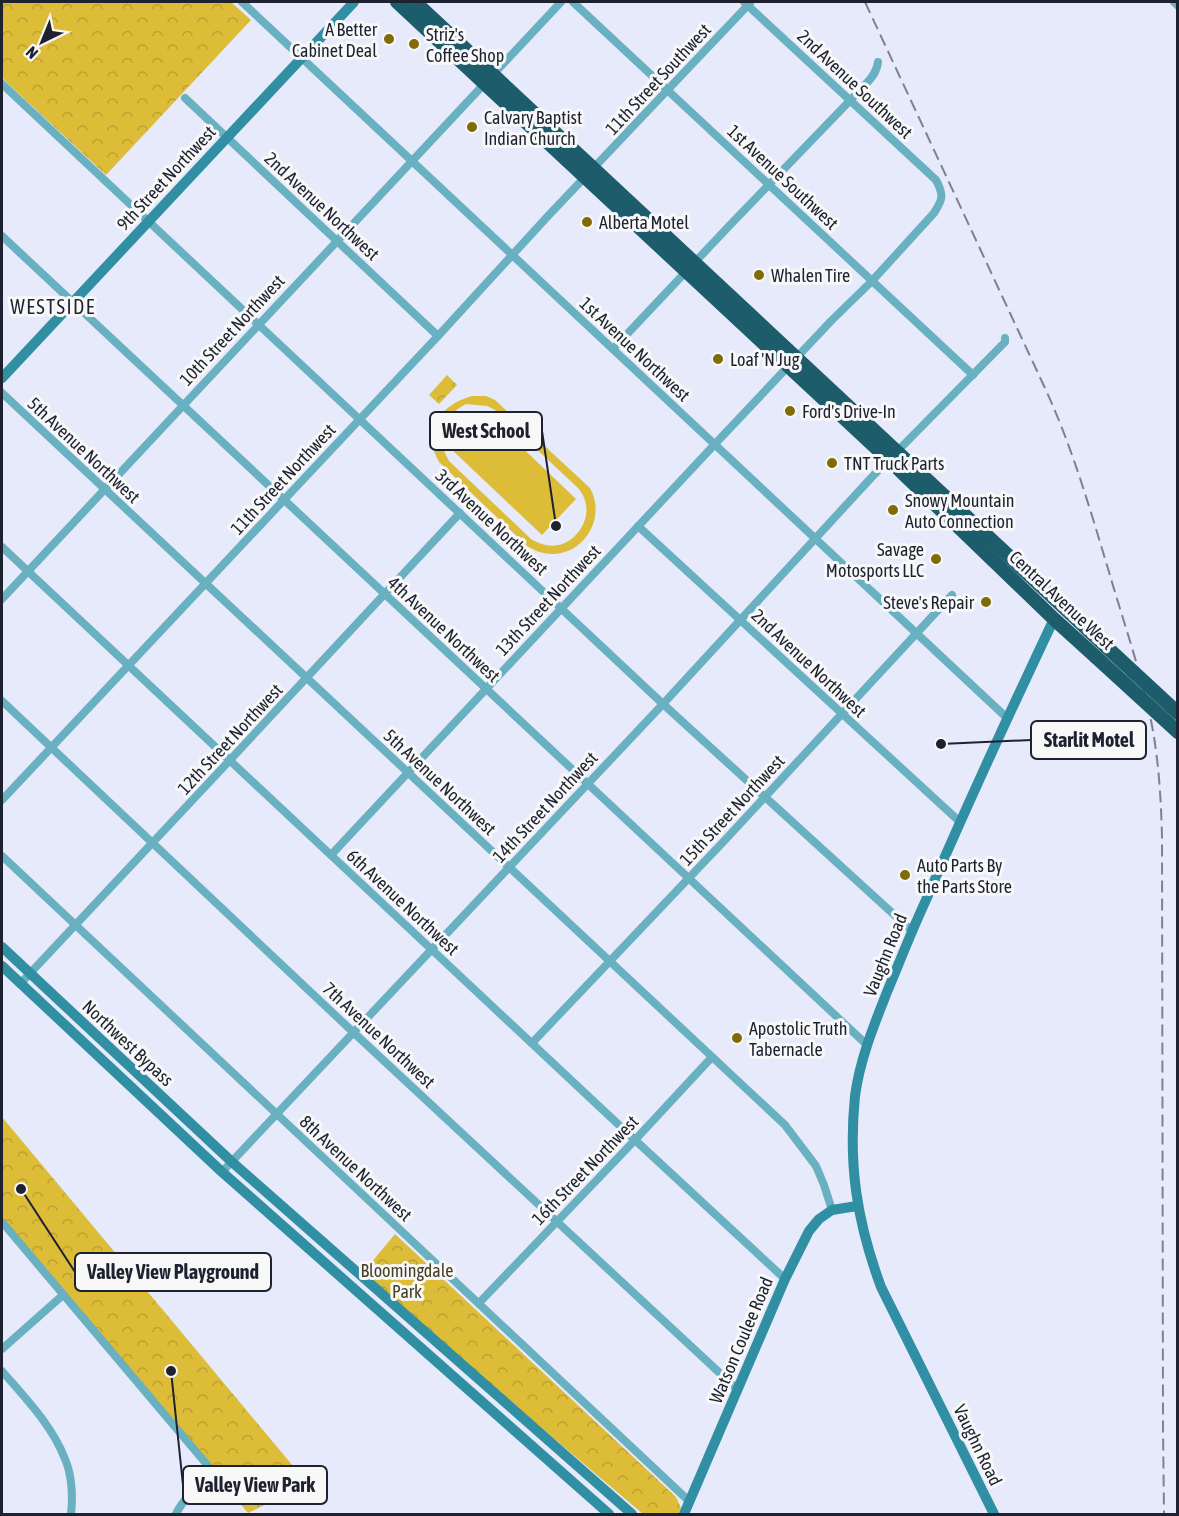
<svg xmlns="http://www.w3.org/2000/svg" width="1179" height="1516" font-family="'Asap Condensed',sans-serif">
<defs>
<pattern id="park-crowns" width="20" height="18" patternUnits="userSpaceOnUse" patternTransform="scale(1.5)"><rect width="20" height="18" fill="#ddbc38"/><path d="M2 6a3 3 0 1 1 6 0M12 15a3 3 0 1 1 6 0" fill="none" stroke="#bda132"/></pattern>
</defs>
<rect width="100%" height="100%" fill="#e6eafb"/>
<g fill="url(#park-crowns)">
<path d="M 3,2 L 231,2 L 251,20 L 106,175 L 2,78 L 2,3 Z"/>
<path d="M 447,375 L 457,385 L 439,404 L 429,395 Z"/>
<path d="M 2,1117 L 308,1484 L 248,1513 L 2,1222 Z"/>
<path d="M 395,1234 L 676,1497 L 681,1508 L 678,1514 L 643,1514 L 361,1275 Z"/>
</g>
<g fill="#ddbc38" fill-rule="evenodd">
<path d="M 472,396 L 486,396 L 495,400 L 590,488 C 606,516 586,553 553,554 C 543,554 535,551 527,546 L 439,462 C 421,431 441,404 472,396 ZM 466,404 L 487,406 L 495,410 L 578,488 C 582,493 585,498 586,505 C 589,522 576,541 559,545 C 549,547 539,544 531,539 L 449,461 C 435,437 441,417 466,404 Z"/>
<path d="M 485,412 L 576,499 L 542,535 L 450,448 Z"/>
</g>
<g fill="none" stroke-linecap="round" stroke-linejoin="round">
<g stroke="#69b0c1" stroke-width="8">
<path d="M 242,2 L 1007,718"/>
<path d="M 573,2 L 973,375"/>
<path d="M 1174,2 L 1178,6"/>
<path d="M 2,84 L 663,704 L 912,931"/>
<path d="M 185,98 L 438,336"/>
<path d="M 2,236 L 866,1044"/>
<path d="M 613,349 L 730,225 L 864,86 C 871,79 877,72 878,62"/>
<path d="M 2,393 L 785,1125 L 816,1166 L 824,1185 L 832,1210"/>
<path d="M 638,526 L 960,822"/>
<path d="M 2,547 L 635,1140 L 785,1279"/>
<path d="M 2,599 L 561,2"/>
<path d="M 2,701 L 353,1032 L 738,1390"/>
<path d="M 2,800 L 438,336 L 548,216 L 750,3"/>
<path d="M 331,855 L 715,444 L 832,320 L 872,281 L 934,213 C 943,199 944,195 936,180 L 744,2"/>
<path d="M 2,856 L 690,1502"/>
<path d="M 20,984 L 230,760 L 460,513"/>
<path d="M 532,1043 L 725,840 L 952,595"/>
<path d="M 222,1172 L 663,704 L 871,478 L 1005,342 L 1005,338"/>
<path d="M 2,1222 L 214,1473 C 200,1485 184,1497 176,1514"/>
<path d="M 479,1303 L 635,1140 L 712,1057"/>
<path d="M 2,1349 L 63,1295"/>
<path d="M 2,1371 C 25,1398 52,1425 65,1459 C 72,1475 73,1497 71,1514"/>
</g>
<g stroke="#308fa3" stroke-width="10">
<path d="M 2,378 L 354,2"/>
<path d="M 2,947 L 232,1162 L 632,1514"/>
<path d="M 2,966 L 222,1172 L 609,1514"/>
<path d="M 684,1514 L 785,1279 L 809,1231 L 819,1219 L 832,1210 L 857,1206"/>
<path d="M 994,1514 L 881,1287 C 857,1222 848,1165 855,1096 C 860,1059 874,1025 887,992 C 900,961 912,930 926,900 C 967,805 1010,712 1054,619"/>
</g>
<g stroke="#1d5d6b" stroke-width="14">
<path d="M 397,2 L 889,460 L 1054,619 L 1096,657"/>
<path d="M 415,2 L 1088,630"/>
</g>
<path stroke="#7d8191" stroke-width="2" stroke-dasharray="12 6" stroke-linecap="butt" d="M 865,2 L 1044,386 C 1072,446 1090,509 1109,572 C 1124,624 1143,677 1153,731 C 1159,766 1161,800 1162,836 L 1163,1427 L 1164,1514"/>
<g stroke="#1d5d6b" stroke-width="14">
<path d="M 1088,630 L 1178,713"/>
<path d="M 1096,657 L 1178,732"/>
</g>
</g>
<g fill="#816b05" stroke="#f8f8f8" stroke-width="2">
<circle cx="389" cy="39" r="6"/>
<circle cx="414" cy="44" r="6"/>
<circle cx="472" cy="127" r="6"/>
<circle cx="587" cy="222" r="6"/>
<circle cx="759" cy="275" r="6"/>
<circle cx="718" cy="359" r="6"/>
<circle cx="790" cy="411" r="6"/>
<circle cx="832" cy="463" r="6"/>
<circle cx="893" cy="510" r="6"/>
<circle cx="936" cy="559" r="6"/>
<circle cx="986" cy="602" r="6"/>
<circle cx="905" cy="875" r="6"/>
<circle cx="737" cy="1038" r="6"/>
</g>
<g text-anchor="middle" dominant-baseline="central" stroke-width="6" stroke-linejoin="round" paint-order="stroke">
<g font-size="18" fill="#1e2130" stroke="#f8f8f8" text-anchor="start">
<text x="377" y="29" text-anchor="end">A Better<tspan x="377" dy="21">Cabinet Deal</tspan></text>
<text x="426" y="34">Striz's<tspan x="426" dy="21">Coffee Shop</tspan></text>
<text x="484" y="117">Calvary Baptist<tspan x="484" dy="21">Indian Church</tspan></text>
<text x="599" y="222">Alberta Motel</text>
<text x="771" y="275">Whalen Tire</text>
<text x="730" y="359">Loaf 'N Jug</text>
<text x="802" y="411">Ford's Drive-In</text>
<text x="844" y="463">TNT Truck Parts</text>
<text x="905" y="500">Snowy Mountain<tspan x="905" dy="21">Auto Connection</tspan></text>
<text x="924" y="549" text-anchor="end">Savage<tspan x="924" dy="21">Motosports LLC</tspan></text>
<text x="974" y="602" text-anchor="end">Steve's Repair</text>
<text x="917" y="865">Auto Parts By<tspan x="917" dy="21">the Parts Store</tspan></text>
<text x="749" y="1028">Apostolic Truth<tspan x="749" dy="21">Tabernacle</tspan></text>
</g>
<g font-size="18" fill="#1e2130" stroke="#f8f8f8">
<text transform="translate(658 79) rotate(-47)">11th Street Southwest</text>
<text transform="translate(855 84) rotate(43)">2nd Avenue Southwest</text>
<text transform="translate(783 177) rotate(43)">1st Avenue Southwest</text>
<text transform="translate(166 178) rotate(-47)">9th Street Northwest</text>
<text transform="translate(322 206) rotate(43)">2nd Avenue Northwest</text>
<text transform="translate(232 330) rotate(-47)">10th Street Northwest</text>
<text transform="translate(635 349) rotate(43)">1st Avenue Northwest</text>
<text transform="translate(84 450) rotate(43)">5th Avenue Northwest</text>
<text transform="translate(283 479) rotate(-47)">11th Street Northwest</text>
<text transform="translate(492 522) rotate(43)">3rd Avenue Northwest</text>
<text transform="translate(548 600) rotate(-47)">13th Street Northwest</text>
<text transform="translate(1062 600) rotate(43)">Central Avenue West</text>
<text transform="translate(444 629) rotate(43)">4th Avenue Northwest</text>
<text transform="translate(809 663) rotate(43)">2nd Avenue Northwest</text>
<text transform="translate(230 739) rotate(-47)">12th Street Northwest</text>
<text transform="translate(440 782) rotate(43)">5th Avenue Northwest</text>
<text transform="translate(545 807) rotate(-47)">14th Street Northwest</text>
<text transform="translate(732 810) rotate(-47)">15th Street Northwest</text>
<text transform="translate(403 902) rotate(43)">6th Avenue Northwest</text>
<text transform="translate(885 955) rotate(-68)">Vaughn Road</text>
<text transform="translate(379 1035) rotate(43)">7th Avenue Northwest</text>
<text transform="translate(128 1043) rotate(43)">Northwest Bypass</text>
<text transform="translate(356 1168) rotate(43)">8th Avenue Northwest</text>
<text transform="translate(585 1170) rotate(-46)">16th Street Northwest</text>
<text transform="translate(741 1340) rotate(-67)">Watson Coulee Road</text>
<text transform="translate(978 1445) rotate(64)">Vaughn Road</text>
</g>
<g font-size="18" fill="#453e26" stroke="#f8f8f8">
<text x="407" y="1270">Bloomingdale<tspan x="407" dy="21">Park</tspan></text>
</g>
<g font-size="20" letter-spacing="1.5" fill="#1e2130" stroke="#f8f8f8">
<text x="53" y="306">WESTSIDE</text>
</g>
</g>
<path fill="none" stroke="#1e2130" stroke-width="2" d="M556 526L542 431M941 744L1031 740M21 1189L75 1272M171 1371L183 1485"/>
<g fill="#1e2130" stroke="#f8f8f8" stroke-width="2">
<circle cx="556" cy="526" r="6"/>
<circle cx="941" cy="744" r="6"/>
<circle cx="21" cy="1189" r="6"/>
<circle cx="171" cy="1371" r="6"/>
</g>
<g fill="#f8f8f8" stroke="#1e2130" stroke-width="2">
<rect x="430" y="412" width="112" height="38" rx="6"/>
<rect x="1031" y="721" width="115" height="38" rx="6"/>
<rect x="75" y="1253" width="196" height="38" rx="6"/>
<rect x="183" y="1466" width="144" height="38" rx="6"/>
</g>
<g font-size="20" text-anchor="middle" font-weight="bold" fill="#1e2130">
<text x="486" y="438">West School</text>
<text x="1089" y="747">Starlit Motel</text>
<text x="173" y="1279">Valley View Playground</text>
<text x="255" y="1492">Valley View Park</text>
</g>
<rect width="1179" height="1516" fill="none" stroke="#1e2130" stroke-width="6"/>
<g transform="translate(42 42) rotate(223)" stroke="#f8f8f8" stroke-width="4.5" paint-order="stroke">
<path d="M0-4.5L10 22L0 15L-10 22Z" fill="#1e2130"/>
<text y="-9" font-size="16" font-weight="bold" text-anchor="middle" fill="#1e2130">N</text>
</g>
</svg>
